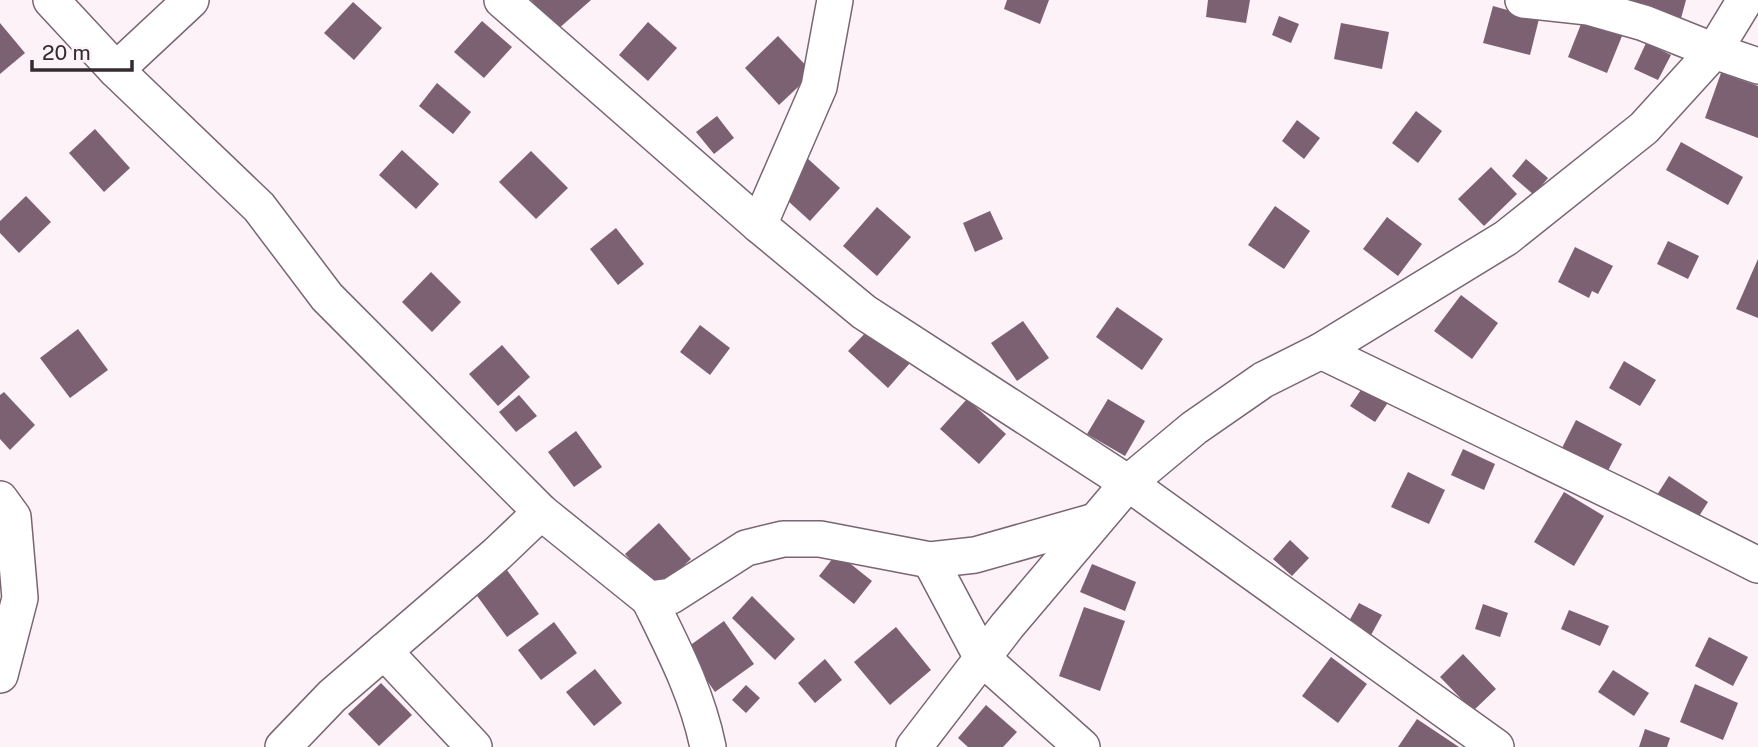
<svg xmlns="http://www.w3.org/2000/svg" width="1758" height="747" font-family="'Public Sans',sans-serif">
<rect width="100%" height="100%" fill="#fcf2f8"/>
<g fill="#7c6173">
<path d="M 531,0 L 591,0 L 557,30 Z"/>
<path d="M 1007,0 L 1049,0 L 1040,24 L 1004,9 Z"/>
<path d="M 1208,0 L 1250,0 L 1246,23 L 1206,17 Z"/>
<path d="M 1626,0 L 1686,0 L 1680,22 Z"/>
<path d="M 353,2 L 382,28 L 354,60 L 324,33 Z"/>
<path d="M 1493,6 L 1539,19 L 1530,55 L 1483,43 Z"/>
<path d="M 1279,16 L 1299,24 L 1291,43 L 1272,35 Z"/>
<path d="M 1583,19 L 1622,36 L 1607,73 L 1568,57 Z"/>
<path d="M 482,21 L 512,47 L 484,78 L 454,52 Z"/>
<path d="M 648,22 L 677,48 L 648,81 L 619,55 Z"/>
<path d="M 0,23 L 25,53 L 0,74 Z"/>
<path d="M 1341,23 L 1389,32 L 1382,69 L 1334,59 Z"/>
<path d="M 778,36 L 813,73 L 779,105 L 745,68 Z"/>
<path d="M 1646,43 L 1671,55 L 1658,80 L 1634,69 Z"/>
<path d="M 1721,73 L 1758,86 L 1758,138 L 1705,118 Z"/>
<path d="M 437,83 L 471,112 L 453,134 L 419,106 Z"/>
<path d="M 1416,111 L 1442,131 L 1418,163 L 1392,143 Z"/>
<path d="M 717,116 L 734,138 L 714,154 L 696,132 Z"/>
<path d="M 1297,120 L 1320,138 L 1304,159 L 1282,141 Z"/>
<path d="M 95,129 L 130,168 L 104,192 L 69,153 Z"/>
<path d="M 1681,142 L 1743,177 L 1728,205 L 1666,170 Z"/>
<path d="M 402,150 L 439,184 L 416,209 L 379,175 Z"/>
<path d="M 531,151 L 568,188 L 536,219 L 499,182 Z"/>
<path d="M 806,157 L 840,188 L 810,221 L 777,191 Z"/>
<path d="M 1526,159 L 1548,178 L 1534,195 L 1512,176 Z"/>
<path d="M 1491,167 L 1517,194 L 1484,226 L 1458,199 Z"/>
<path d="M 26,196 L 51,222 L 19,253 L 0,233 L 0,221 Z"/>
<path d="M 1275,206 L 1310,231 L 1284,269 L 1248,245 Z"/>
<path d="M 877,207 L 911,237 L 877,276 L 843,246 Z"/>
<path d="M 990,211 L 1003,239 L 975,252 L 963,223 Z"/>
<path d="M 1387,217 L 1422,244 L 1398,276 L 1363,249 Z"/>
<path d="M 616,228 L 644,264 L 618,285 L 590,249 Z"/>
<path d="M 1668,241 L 1699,256 L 1688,279 L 1657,264 Z"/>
<path d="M 1575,247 L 1613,266 L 1598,294 L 1592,291 L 1589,298 L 1558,282 Z"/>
<path d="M 1758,259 L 1758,318 L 1736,309 Z"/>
<path d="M 431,272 L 461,302 L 432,332 L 402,302 Z"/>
<path d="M 1461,295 L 1498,323 L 1472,359 L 1434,331 Z"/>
<path d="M 1117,307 L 1163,339 L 1142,370 L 1096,337 Z"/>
<path d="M 1023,321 L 1049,358 L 1017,381 L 991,343 Z"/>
<path d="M 700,325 L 730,348 L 710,375 L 680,352 Z"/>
<path d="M 872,326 L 910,363 L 888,388 L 848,351 Z"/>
<path d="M 78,329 L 108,370 L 70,398 L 40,358 Z"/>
<path d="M 502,345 L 530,377 L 498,406 L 469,374 Z"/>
<path d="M 1624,361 L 1656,380 L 1640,406 L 1609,388 Z"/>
<path d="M 1369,378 L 1393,395 L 1375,422 L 1350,406 Z"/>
<path d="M 4,392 L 35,425 L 10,450 L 0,439 L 0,395 Z"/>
<path d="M 519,395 L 537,416 L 516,432 L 499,412 Z"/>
<path d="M 967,399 L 1006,434 L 979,464 L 940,429 Z"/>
<path d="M 1108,399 L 1145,421 L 1125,456 L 1087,434 Z"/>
<path d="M 1576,420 L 1622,444 L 1603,480 L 1558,456 Z"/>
<path d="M 576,431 L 602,467 L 574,487 L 548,452 Z"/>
<path d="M 1463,449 L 1495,464 L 1484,490 L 1451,475 Z"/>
<path d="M 1408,472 L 1445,490 L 1429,524 L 1391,507 Z"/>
<path d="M 1669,476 L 1708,502 L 1694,524 L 1655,498 Z"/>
<path d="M 1564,492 L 1604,516 L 1574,566 L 1534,542 Z"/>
<path d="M 659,523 L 691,559 L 657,590 L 625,554 Z"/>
<path d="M 1290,540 L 1309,558 L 1292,576 L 1273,559 Z"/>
<path d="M 837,553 L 872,581 L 854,604 L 819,576 Z"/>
<path d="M 1092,564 L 1136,582 L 1125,611 L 1080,592 Z"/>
<path d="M 507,570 L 539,614 L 507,637 L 475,593 Z"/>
<path d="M 752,596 L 795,639 L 775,660 L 732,618 Z"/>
<path d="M 1359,603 L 1382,615 L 1371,635 L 1348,623 Z"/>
<path d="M 1483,604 L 1508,613 L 1500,637 L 1475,629 Z"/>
<path d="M 1084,607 L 1125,621 L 1100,691 L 1059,676 Z"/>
<path d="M 1569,610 L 1609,626 L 1600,646 L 1561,629 Z"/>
<path d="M 724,621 L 754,664 L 715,692 L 685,649 Z"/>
<path d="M 554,622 L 577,653 L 541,680 L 518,650 Z"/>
<path d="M 896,627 L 931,670 L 890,705 L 854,662 Z"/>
<path d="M 1709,637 L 1748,657 L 1733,686 L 1695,666 Z"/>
<path d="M 1463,654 L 1496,689 L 1473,711 L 1440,677 Z"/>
<path d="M 1331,657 L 1367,684 L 1338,723 L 1302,696 Z"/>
<path d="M 825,659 L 842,680 L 815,703 L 798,683 Z"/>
<path d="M 595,669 L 622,703 L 594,726 L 566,692 Z"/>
<path d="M 1613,670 L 1649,693 L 1634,716 L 1598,692 Z"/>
<path d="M 381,683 L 412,715 L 379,746 L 348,714 Z"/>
<path d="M 1695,684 L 1738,703 L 1723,740 L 1680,722 Z"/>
<path d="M 746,685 L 760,698 L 746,713 L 732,700 Z"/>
<path d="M 986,705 L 1017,732 L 1003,747 L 968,747 L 958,738 Z"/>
<path d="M 1417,719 L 1459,747 L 1398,747 Z"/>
<path d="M 1645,729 L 1670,738 L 1667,747 L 1639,747 Z"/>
</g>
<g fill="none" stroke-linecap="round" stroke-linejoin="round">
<g stroke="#7a6573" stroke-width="38">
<g id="minor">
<path d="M 51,0 L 116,70 L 259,207 L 327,297 L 541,512 L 649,599 L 671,596 L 746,548 L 783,539 L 820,539 L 930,560 L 975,555 L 1095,521"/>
<path d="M 502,0 L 759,225 L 864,312 L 1128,483 L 1496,747"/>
<path d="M 1523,0 L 1588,7 L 1644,23 L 1714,51 L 1758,66"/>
<path d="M 116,70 L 191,0"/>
<path d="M 759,225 L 819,87 L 835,0"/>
<path d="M 1321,351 L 1635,503 L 1758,565"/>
<path d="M 0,499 L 13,517 L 20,598 L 0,675"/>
<path d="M 930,560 L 982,658 L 1082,747"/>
<path d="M 649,599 C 673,648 697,693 708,747"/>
<path d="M 384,651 L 474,747"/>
<path d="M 283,747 L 332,696 L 497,554 L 541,512"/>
<path d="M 914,747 L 1007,626 L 1128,483 L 1194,428 L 1263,380 L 1321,351 L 1506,238 L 1644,128 L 1714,51 L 1745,0"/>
</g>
</g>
<use href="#minor" stroke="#fff" stroke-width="35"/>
</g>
<path d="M32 60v10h100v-10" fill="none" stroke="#342b31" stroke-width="3.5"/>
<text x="42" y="60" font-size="21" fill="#342b31" stroke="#fcf2f8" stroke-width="5" paint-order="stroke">20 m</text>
</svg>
